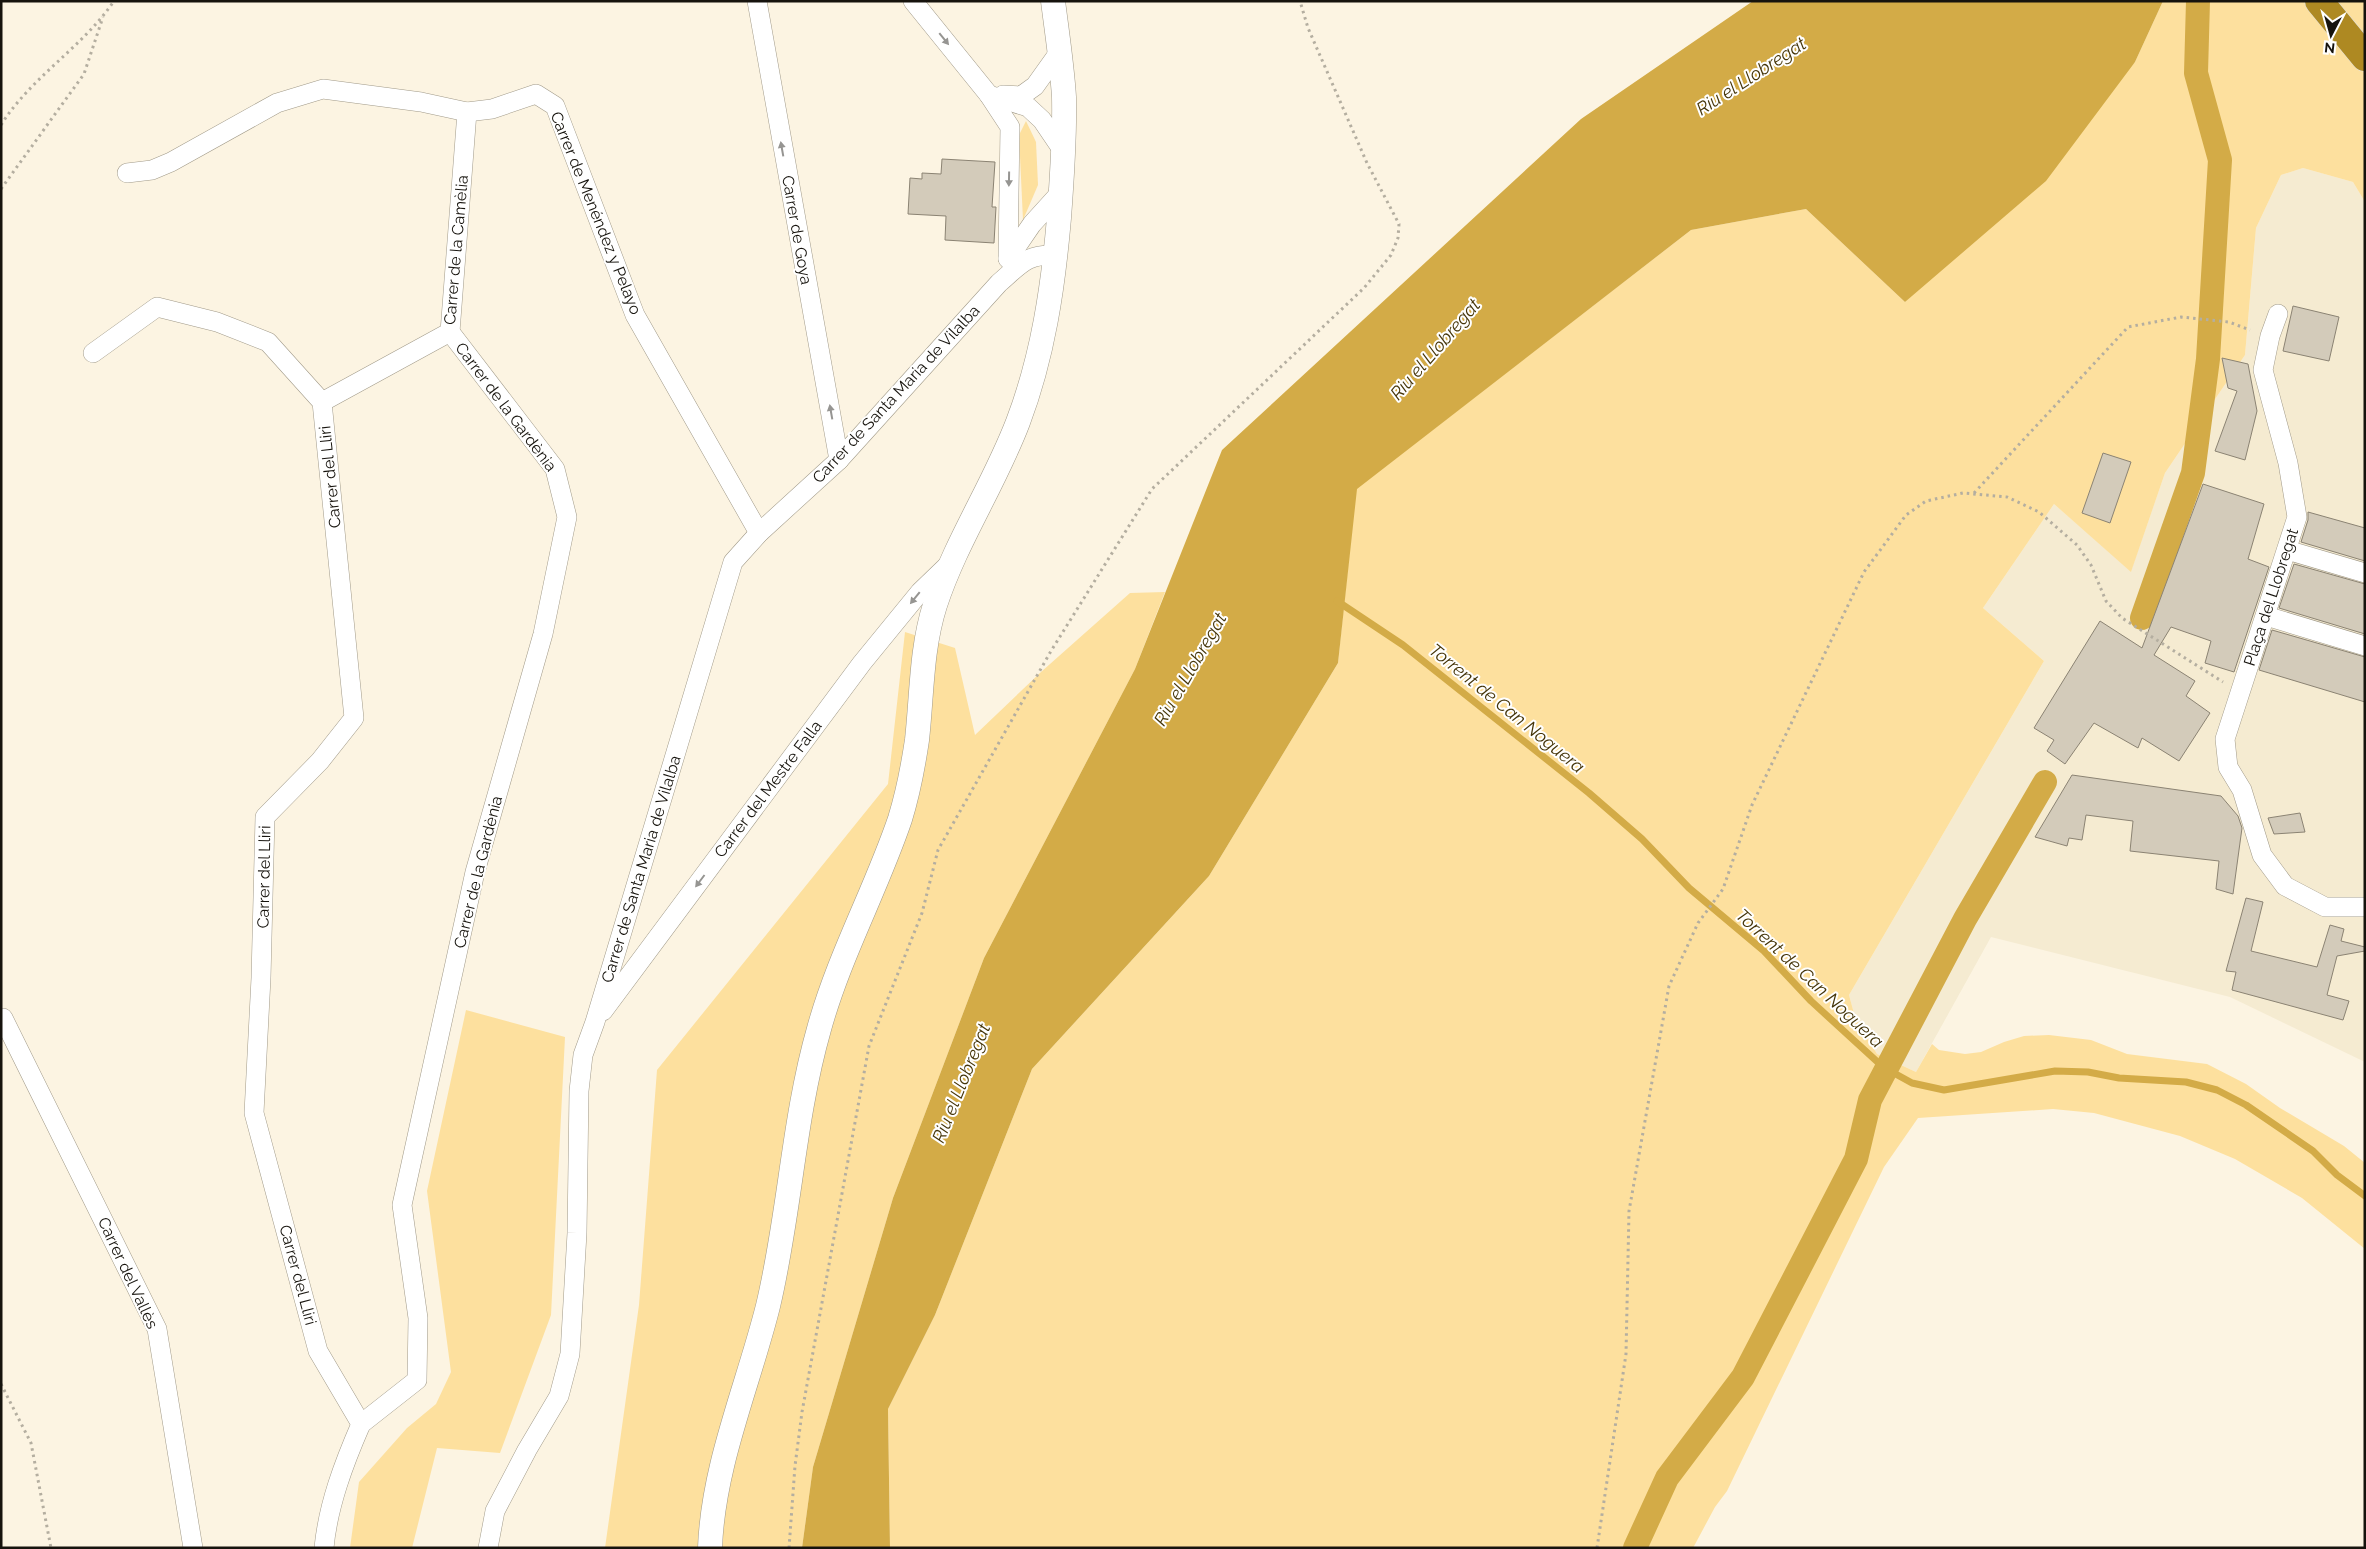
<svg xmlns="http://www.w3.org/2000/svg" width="2366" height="1549" font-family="Raleway,sans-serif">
<rect width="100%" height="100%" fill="#fcf4e2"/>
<path fill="#f5ebd1" d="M 2303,168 L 2353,182 L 2365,202 L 2365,1062 L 2230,997 L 1991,937 L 1916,1072 L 1877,1054 L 1855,1017 L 1849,995 L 2044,661 L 1983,608 L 2054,504 L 2131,571 L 2165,473 L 2245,355 L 2256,228 L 2281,175 Z"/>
<g fill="#fde09e">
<path d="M 2163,1 L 2365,1 L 2365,202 L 2353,182 L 2303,168 L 2281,175 L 2256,228 L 2245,355 L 2165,473 L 2131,572 L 2054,504 L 1983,608 L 2044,661 L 1849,995 L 1855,1017 L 1877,1054 L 1916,1072 L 1932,1044 L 1939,1050 L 1965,1054 L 1981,1052 L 2004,1042 L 2024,1036 L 2049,1035 L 2091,1040 L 2127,1054 L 2207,1064 L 2246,1084 L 2280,1108 L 2344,1146 L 2365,1163 L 2365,1249 L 2302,1198 L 2235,1159 L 2180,1136 L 2094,1113 L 2053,1109 L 1918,1118 L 1884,1167 L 1727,1491 L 1715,1507 L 1693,1548 L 890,1548 L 888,1409 L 935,1315 L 1032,1069 L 1209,876 L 1338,663 L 1356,489 L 1691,230 L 1806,209 L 1905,302 L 2135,62 Z"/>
<path d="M 1026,121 L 1036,142 L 1038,185 L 1023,220 L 1019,135 Z"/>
<path d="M 1165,592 L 1135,669 L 984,958 L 893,1198 L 813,1467 L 802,1548 L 605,1548 L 639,1305 L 657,1070 L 888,784 L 905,632 L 955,648 L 975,735 L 1041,672 L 1130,593 Z"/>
<path d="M 466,1010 L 565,1037 L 551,1315 L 500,1453 L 437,1448 L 412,1548 L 350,1548 L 359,1482 L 407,1428 L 436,1404 L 451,1372 L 427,1191 Z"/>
</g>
<path fill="#d3ab47" d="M 1753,1 L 2163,1 L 2135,62 L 2046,181 L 1905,302 L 1806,209 L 1691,230 L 1357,489 L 1338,663 L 1209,876 L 1032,1069 L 935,1315 L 888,1409 L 890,1548 L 802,1548 L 813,1467 L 893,1198 L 984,958 L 1135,669 L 1222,450 L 1581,119 Z"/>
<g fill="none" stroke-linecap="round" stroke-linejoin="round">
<path stroke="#d3ab47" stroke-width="7" d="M 1337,601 L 1403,645 L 1589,793 L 1642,839 L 1689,888 L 1764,951 L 1811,1001 L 1883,1067 L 1912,1083 L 1944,1090 L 2055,1071 L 2088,1072 L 2119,1078 L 2186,1082 L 2217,1090 L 2246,1105 L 2313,1151 L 2337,1175 L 2365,1196"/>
<g stroke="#d3ab47" stroke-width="24">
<path d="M 2142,618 L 2193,473 L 2208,359 L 2220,160 L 2196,73 L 2198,1"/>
<path d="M 1635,1548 L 1667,1478 L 1743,1377 L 1856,1159 L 1870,1100 L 1965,919 L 2045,782"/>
</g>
</g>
<g fill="#d3cbba" stroke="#8b8373">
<path d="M 942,159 L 995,162 L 992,207 L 996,207 L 994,243 L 945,240 L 946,216 L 908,214 L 910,178 L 922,179 L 922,173 L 941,174 Z"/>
<path d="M 2293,306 L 2339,317 L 2329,361 L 2283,351 Z"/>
<path d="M 2222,358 L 2248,364 L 2257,411 L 2245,460 L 2215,451 L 2237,391 L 2228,388 Z"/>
<path d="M 2103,453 L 2131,462 L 2110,523 L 2082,513 Z"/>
<path d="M 2203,484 L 2264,504 L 2248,559 L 2269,567 L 2234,672 L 2205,663 L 2211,641 L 2171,627 L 2154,655 L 2195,681 L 2186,696 L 2210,713 L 2179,761 L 2142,738 L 2138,748 L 2094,723 L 2065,764 L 2047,751 L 2054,740 L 2034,728 L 2100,621 L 2142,648 Z"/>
<path d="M 2308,512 L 2365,528 L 2365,561 L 2301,542 L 2308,520 Z"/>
<path d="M 2294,564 L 2365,584 L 2365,634 L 2279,608 Z"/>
<path d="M 2272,630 L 2365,657 L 2365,702 L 2259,670 Z"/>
<path d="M 2072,775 L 2221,796 L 2238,816 L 2242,828 L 2233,894 L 2216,889 L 2219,861 L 2130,851 L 2133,821 L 2086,815 L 2082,840 L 2069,838 L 2067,846 L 2035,837 Z"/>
<path d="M 2300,813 L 2305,832 L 2274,834 L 2268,818 Z"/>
<path d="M 2246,898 L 2263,902 L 2251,951 L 2317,967 L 2330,925 L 2344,929 L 2341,941 L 2365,947 L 2365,951 L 2337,956 L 2327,995 L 2349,1001 L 2343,1020 L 2232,990 L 2236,972 L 2226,971 Z"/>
</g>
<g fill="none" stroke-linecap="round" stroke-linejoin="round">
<g stroke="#a19a89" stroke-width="20">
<g id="minor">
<path d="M 757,1 L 839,460"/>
<path d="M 913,1 L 989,95 L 1010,127 L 1008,258"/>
<path d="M 989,95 L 1028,107 L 1042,120 L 1063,151"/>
<path d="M 1003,95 L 1021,96 L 1035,86 L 1060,51"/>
<path d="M 127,173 L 152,170 L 171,162 L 277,103 L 323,89 L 421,102 L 467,112 L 492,109 L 536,94 L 555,106 L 635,315 L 759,533"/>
<path d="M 1008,259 L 1032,224 L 1061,192"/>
<path d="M 2278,314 L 2270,336 L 2263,370 L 2288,463 L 2297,517 L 2225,739 L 2228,767 L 2242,790 L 2262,855 L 2285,886 L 2325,907 L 2365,907"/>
<path d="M 93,353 L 157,307 L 217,322 L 268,342 L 322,402 L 354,718 L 320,761 L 265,817 L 261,978 L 254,1113 L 318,1351 L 361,1424 C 344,1463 328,1505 324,1548"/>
<path d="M 322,402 L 450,332 L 467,112"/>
<path d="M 2287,550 L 2365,573"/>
<path d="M 2266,616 L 2365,646"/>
<path d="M 603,1011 L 862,663 L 920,592 L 948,565"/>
<path d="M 3,1018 L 157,1329 L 193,1548"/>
<path d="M 361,1424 L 417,1380 L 418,1318 L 402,1205 L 475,872 L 543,634 L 567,517 L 555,469 L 450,332"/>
<path d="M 488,1548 L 495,1511 L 527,1450 L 559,1396 L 570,1354 L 577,1233 L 579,1091 L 583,1055 L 595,1022 L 733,562 L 759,533 L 839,460 L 999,283 C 1021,264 1026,254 1056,255"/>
</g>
</g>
<g stroke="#a19a89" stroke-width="25">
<path id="tertiary" d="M 710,1548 C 713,1465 748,1386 768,1306 C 790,1214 793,1120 819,1029 C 839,956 876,890 900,819 C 908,793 913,767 917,740 C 922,695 921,649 935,605 C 956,541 994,485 1018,422 C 1043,356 1053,288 1059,218 C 1062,178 1065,137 1064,97 C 1062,65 1057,33 1053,1"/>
</g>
<g stroke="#dededd" stroke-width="29">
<path id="motorway" d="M 2319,1 L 2365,57"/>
</g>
<g stroke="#b4aea0" stroke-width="3" stroke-dasharray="2.5 4" stroke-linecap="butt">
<path d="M 1,125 C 31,77 82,48 114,1"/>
<path d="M 1,189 L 84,74 L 103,17"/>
<path d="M 1974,493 L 2128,327 L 2181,317 L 2229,322 L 2250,330"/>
<path d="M 1,1384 L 31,1443 L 51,1548"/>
<path d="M 789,1548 L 795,1466 L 802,1412 L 869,1046 L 922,913 L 938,850 L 1051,651 L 1152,489 L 1364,288 L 1391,255 L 1398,238 L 1399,224 L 1367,163 L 1308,28 L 1300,1"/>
<path d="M 1597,1548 L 1626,1354 L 1629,1211 L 1669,986 L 1698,923 L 1723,889 L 1752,805 L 1864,572 L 1906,515 L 1926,501 L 1963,493 L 2007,497 L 2039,512 L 2077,545 L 2091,565 L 2106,601 L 2122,618 L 2223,682"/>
</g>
<use href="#minor" stroke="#fff" stroke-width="19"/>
<use href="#tertiary" stroke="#fff" stroke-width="24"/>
<use href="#motorway" stroke="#ae8922" stroke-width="28"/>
</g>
<defs><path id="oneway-solid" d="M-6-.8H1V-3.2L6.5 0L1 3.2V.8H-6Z" transform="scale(1.25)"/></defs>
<g fill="#969592">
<use href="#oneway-solid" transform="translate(944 39) rotate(51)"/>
<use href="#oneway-solid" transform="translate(782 149) rotate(-100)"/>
<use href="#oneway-solid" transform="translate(1009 179) rotate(91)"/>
<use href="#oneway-solid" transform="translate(831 412) rotate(-100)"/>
<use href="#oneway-solid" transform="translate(915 598) rotate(129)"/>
<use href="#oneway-solid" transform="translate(700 881) rotate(127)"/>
</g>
<g text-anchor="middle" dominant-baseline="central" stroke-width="4" stroke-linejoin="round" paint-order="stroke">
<g font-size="16" fill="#16130d" stroke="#fff">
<text transform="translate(596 213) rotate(68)">Carrer de Menéndez y Pelayo</text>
<text transform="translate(797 230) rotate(80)">Carrer de Goya</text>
<text transform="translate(456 250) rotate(-85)">Carrer de la Camèlia</text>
<text transform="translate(896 394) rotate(-47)">Carrer de Santa Maria de Vilalba</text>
<text transform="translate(506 407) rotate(53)">Carrer de la Gardènia</text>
<text transform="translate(330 477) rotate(-96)">Carrer del Lliri</text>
<text transform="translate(2271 597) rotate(-72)">Plaça del Llobregat</text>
<text transform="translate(768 789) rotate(-53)">Carrer del Mestre Falla</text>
<text transform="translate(641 869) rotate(-73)">Carrer de Santa Maria de Vilalba</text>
<text transform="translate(478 872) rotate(-76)">Carrer de la Gardènia</text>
<text transform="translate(264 877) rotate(-89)">Carrer del Lliri</text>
<text transform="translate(128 1273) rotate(65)">Carrer del Vallès</text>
<text transform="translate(298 1275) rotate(75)">Carrer del Lliri</text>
</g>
<g font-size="18" font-style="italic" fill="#453509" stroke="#fff">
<text transform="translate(1751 76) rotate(-33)">Riu el Llobregat</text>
<text transform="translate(1435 349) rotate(-49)">Riu el Llobregat</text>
<text transform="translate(1190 669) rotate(-60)">Riu el Llobregat</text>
<text transform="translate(1507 708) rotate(39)">Torrent de Can Noguera</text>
<text transform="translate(1810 978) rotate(43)">Torrent de Can Noguera</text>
<text transform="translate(961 1083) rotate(-68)">Riu el Llobregat</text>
</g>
</g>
<rect width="2366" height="1549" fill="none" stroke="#16130d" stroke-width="5"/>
<g transform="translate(2331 35) rotate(186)" stroke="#ffffff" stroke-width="4" paint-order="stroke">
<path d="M0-4L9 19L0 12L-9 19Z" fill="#16130d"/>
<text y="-8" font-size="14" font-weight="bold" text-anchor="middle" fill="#16130d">N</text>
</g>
</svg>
